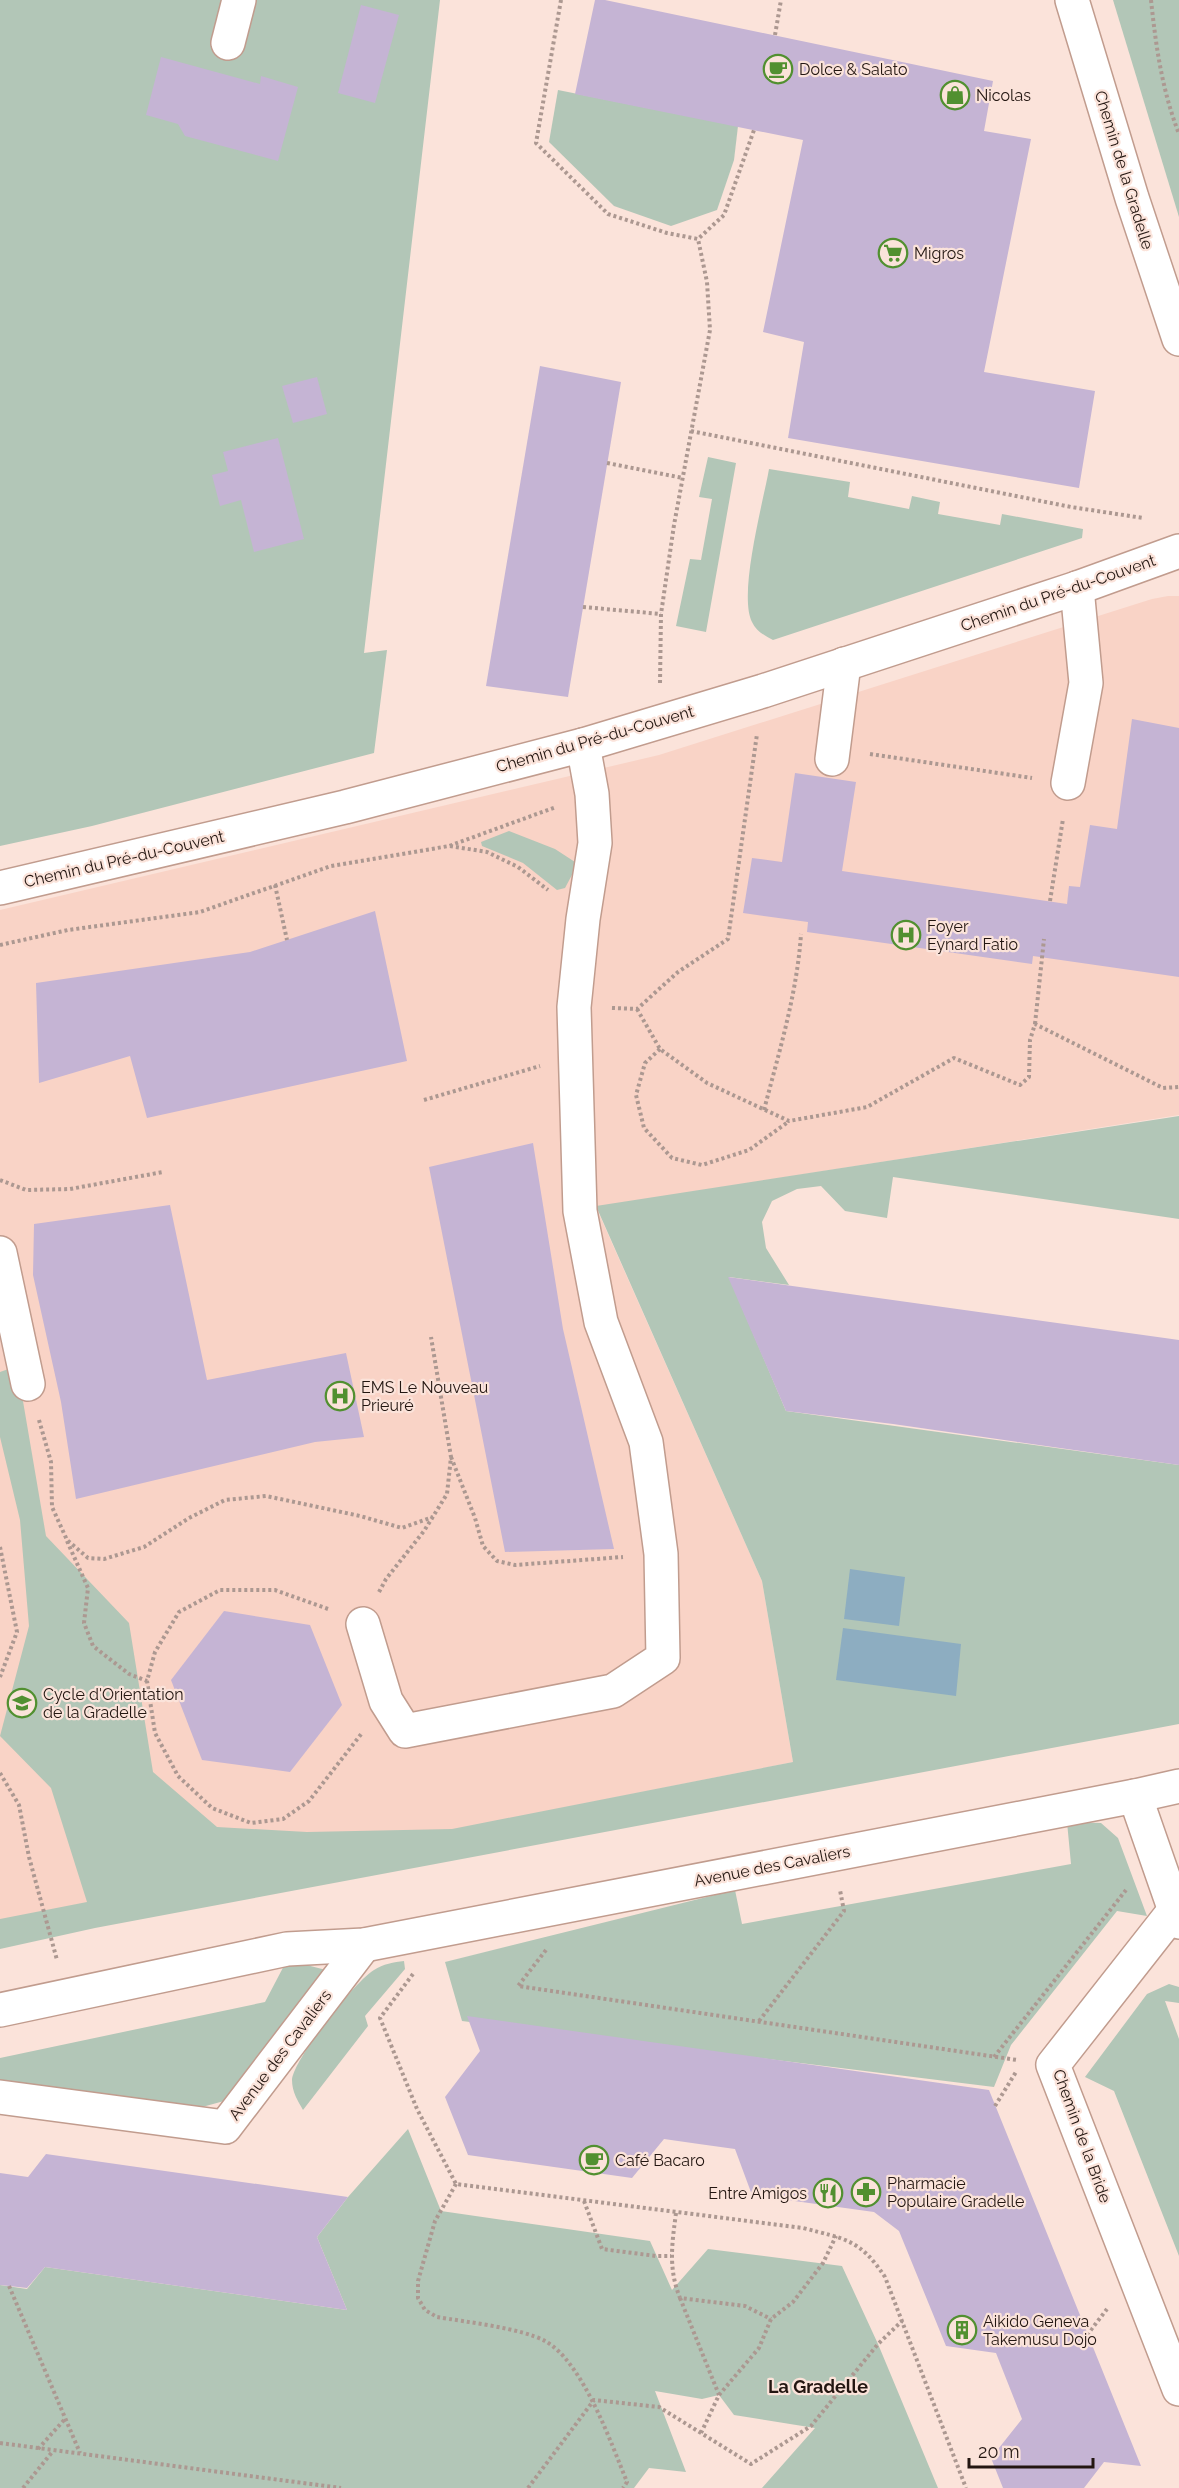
<svg xmlns="http://www.w3.org/2000/svg" width="1179" height="2488" font-family="Raleway,sans-serif">
<rect width="100%" height="100%" fill="#fbe3da"/>
<path fill="#f9d3c6" d="M 1168,596 L 1179,596 L 1179,1115 L 596,1207 L 762,1581 L 793,1762 L 0,1920 L 0,910 L 659,755 L 1152,599 Z"/>
<g fill="#b2c6b7">
<path d="M 0,0 L 440,0 L 364,653 L 387,650 L 374,753 L 92,826 L 0,846 Z"/>
<path d="M 1113,0 L 1179,0 L 1179,217 Z"/>
<path d="M 558,90 L 738,126 L 734,160 L 717,210 L 671,226 L 614,206 L 549,142 Z"/>
<path d="M 708,457 L 736,463 L 706,632 L 676,626 L 690,559 L 701,560 L 712,499 L 699,497 Z"/>
<path d="M 769,469 L 850,482 L 848,497 L 909,509 L 912,496 L 940,502 L 938,514 L 1000,525 L 1002,514 L 1083,529 L 1082,538 L 773,640 C 765,636 756,631 752,622 C 738,594 763,503 769,469 Z"/>
<path d="M 509,831 L 555,849 L 575,862 L 573,873 L 565,888 L 557,890 L 523,863 L 482,846 L 481,842 Z"/>
<path d="M 1179,1116 L 1179,1219 L 893,1177 L 887,1218 L 845,1211 L 821,1186 L 797,1189 L 772,1201 L 762,1222 L 766,1248 L 789,1285 L 729,1277 L 786,1411 L 1179,1465 L 1179,1724 L 95,1928 L 0,1949 L 0,1919 L 87,1902 L 51,1788 L 0,1736 L 29,1626 L 20,1520 L 0,1437 L 0,1372 L 17,1366 L 46,1536 L 129,1623 L 153,1772 L 217,1827 L 307,1832 L 452,1829 L 793,1762 L 762,1581 L 596,1206 Z"/>
<path d="M 1067,1822 L 1101,1823 L 1118,1838 L 1147,1916 L 1117,1911 L 1011,2045 L 994,2087 L 462,2021 L 445,1962 L 735,1890 L 742,1924 L 1071,1864 Z"/>
<path d="M 287,1960 L 326,1970 L 224,2101 L 184,2112 L 0,2086 L 0,2058 L 265,2002 Z"/>
<path d="M 404,1961 L 405,1969 L 365,2016 L 368,2026 L 303,2110 C 298,2101 292,2092 292,2080 C 293,2060 355,1981 374,1970 C 383,1964 394,1962 404,1961 Z"/>
<path d="M 1169,1984 L 1179,1987 L 1179,2003 L 1165,2001 L 1179,2039 L 1179,2256 L 1114,2091 L 1085,2077 L 1147,1994 Z"/>
<path d="M 408,2129 L 441,2211 L 650,2241 L 672,2290 L 708,2249 L 842,2266 L 878,2344 L 938,2488 L 762,2488 L 815,2428 L 734,2415 L 719,2395 L 702,2399 L 655,2391 L 686,2472 L 649,2468 L 634,2488 L 0,2488 L 0,2285 L 27,2289 L 45,2267 L 347,2310 L 317,2237 L 348,2197 Z"/>
</g>
<g fill="#8dadc1">
<path d="M 850,1569 L 905,1577 L 899,1626 L 844,1619 Z"/>
<path d="M 843,1628 L 961,1644 L 956,1696 L 836,1680 Z"/>
</g>
<g fill="#c5b4d4">
<path d="M 595,0 L 605,0 L 993,81 L 984,131 L 1031,139 L 984,372 L 1095,391 L 1079,488 L 788,438 L 804,342 L 763,332 L 803,140 L 575,94 Z"/>
<path d="M 361,5 L 399,15 L 375,103 L 338,93 Z"/>
<path d="M 161,57 L 260,84 L 261,76 L 298,87 L 278,161 L 185,136 L 178,124 L 146,115 Z"/>
<path d="M 540,366 L 621,382 L 568,697 L 486,686 Z"/>
<path d="M 317,377 L 327,414 L 293,423 L 282,386 Z"/>
<path d="M 278,438 L 304,539 L 254,552 L 241,500 L 220,506 L 212,475 L 228,471 L 223,452 Z"/>
<path d="M 1132,719 L 1179,728 L 1179,977 L 1033,956 L 1032,964 L 807,932 L 808,922 L 743,913 L 752,858 L 782,862 L 795,773 L 856,782 L 842,871 L 1067,904 L 1069,886 L 1080,887 L 1090,825 L 1117,829 Z"/>
<path d="M 375,911 L 407,1061 L 147,1118 L 130,1056 L 39,1083 L 36,983 L 250,952 Z"/>
<path d="M 533,1143 L 563,1329 L 614,1549 L 505,1552 L 429,1167 Z"/>
<path d="M 170,1205 L 207,1380 L 346,1353 L 364,1437 L 315,1442 L 76,1499 L 61,1402 L 33,1275 L 34,1224 Z"/>
<path d="M 728,1277 L 1179,1340 L 1179,1465 L 893,1424 L 786,1411 Z"/>
<path d="M 224,1611 L 310,1625 L 342,1705 L 290,1772 L 202,1760 L 171,1680 Z"/>
<path d="M 467,2016 L 989,2090 L 1141,2466 L 1104,2462 L 1084,2488 L 1003,2488 L 991,2458 L 1022,2419 L 996,2353 L 946,2346 L 899,2231 L 874,2212 L 752,2195 L 735,2149 L 699,2144 L 664,2139 L 632,2178 L 468,2155 L 445,2097 L 480,2051 Z"/>
<path d="M 46,2154 L 348,2197 L 317,2237 L 347,2310 L 45,2267 L 27,2288 L 0,2285 L 0,2173 L 28,2177 Z"/>
</g>
<g fill="none" stroke-linecap="round" stroke-linejoin="round">
<g stroke="#c19c8e" stroke-width="36">
<g id="minor">
<path d="M 1072,0 L 1132,198 L 1179,339"/>
<path d="M 228,43 L 239,0"/>
<path d="M 832,759 L 844,664"/>
<path d="M 1068,783 L 1086,683 L 1077,588"/>
<path d="M 0,888 L 345,807 L 583,745 L 763,691 L 1077,588 L 1179,551"/>
<path d="M 0,1253 L 28,1384"/>
<path d="M 363,1624 L 386,1701 L 405,1731 L 613,1691 L 663,1658 L 661,1554 L 646,1442 L 601,1322 L 580,1211 L 574,1007 L 583,919 L 595,843 L 592,794 L 583,745"/>
<path d="M 1135,1796 L 1179,1922"/>
<path d="M 1174,1911 L 1053,2065 L 1179,2389"/>
<path d="M 0,2010 L 287,1949 L 364,1945 L 1135,1796 L 1179,1786"/>
<path d="M 0,2097 L 225,2127 L 364,1945"/>
</g>
</g>
<g stroke="#ac9891" stroke-width="4" stroke-dasharray="3 3" stroke-linecap="butt">
<path d="M 561,0 L 536,143 L 608,214 L 667,233 L 698,239 L 724,215 L 754,130"/>
<path d="M 1151,0 C 1156,47 1162,90 1179,134"/>
<path d="M 775,35 L 781,0"/>
<path d="M 691,431 L 1071,507 L 1143,518"/>
<path d="M 607,463 L 683,478"/>
<path d="M 583,607 L 661,614"/>
<path d="M 660,683 L 661,614 L 674,525 L 710,330 L 707,282 L 698,239"/>
<path d="M 870,754 L 1032,778"/>
<path d="M 450,846 L 487,852 L 518,867 L 548,890"/>
<path d="M 275,885 L 287,940"/>
<path d="M 1050,901 L 1063,819"/>
<path d="M 0,945 L 68,930 L 200,912 L 331,866 L 449,846 L 556,807"/>
<path d="M 612,1008 L 637,1009 L 678,972 L 728,939 L 757,734"/>
<path d="M 637,1009 L 660,1049 L 707,1083 L 789,1121 L 867,1107 L 954,1058 L 1020,1085 L 1029,1077 L 1030,1040 L 1035,1024 L 1163,1088 L 1179,1087"/>
<path d="M 1035,1024 L 1044,939"/>
<path d="M 660,1049 L 645,1063 L 636,1095 L 644,1128 L 672,1158 L 702,1165 L 749,1150 L 788,1122"/>
<path d="M 424,1100 L 540,1066"/>
<path d="M 764,1110 C 779,1052 797,994 801,934"/>
<path d="M 0,1180 L 26,1190 L 70,1189 L 163,1172"/>
<path d="M 39,1420 L 51,1462 L 52,1507 L 67,1540 L 88,1558 L 104,1559 L 144,1547 L 189,1518 L 225,1500 L 266,1496 L 360,1516 L 402,1528 L 433,1517"/>
<path d="M 451,1457 L 475,1518 L 483,1546 L 497,1561 L 515,1565 L 623,1557"/>
<path d="M 67,1541 L 88,1588 L 84,1623 L 93,1646 L 129,1674 L 147,1681"/>
<path d="M 0,1547 L 17,1632 L 0,1677"/>
<path d="M 379,1592 L 386,1579 L 424,1531 L 447,1494 L 451,1457 L 431,1337"/>
<path d="M 328,1609 L 275,1590 L 220,1590 L 179,1612 L 155,1652 L 147,1681 L 155,1733 L 178,1776 L 212,1808 L 251,1823 L 283,1819 L 309,1801 L 362,1733"/>
<path d="M 0,1773 L 19,1805 L 29,1857 L 57,1960"/>
<path d="M 546,1950 L 518,1986 L 1017,2060"/>
<path d="M 413,1974 L 380,2018 L 417,2109 L 456,2184 L 803,2228 C 845,2239 860,2239 885,2277 L 966,2488"/>
<path d="M 759,2021 L 844,1911 L 840,1890"/>
<path d="M 994,2057 L 1126,1890"/>
<path d="M 995,2106 L 1016,2072"/>
<path d="M 456,2184 L 435,2221 L 418,2281 L 418,2298 L 425,2310 L 437,2317 C 466,2322 521,2328 545,2341 C 583,2362 611,2443 627,2482 L 623,2488"/>
<path d="M 584,2201 L 602,2249 L 656,2256 L 671,2256"/>
<path d="M 676,2213 C 672,2244 668,2268 680,2298 L 745,2306 L 771,2319"/>
<path d="M 9,2286 L 80,2453"/>
<path d="M 680,2298 L 719,2395"/>
<path d="M 1087,2335 L 1107,2309"/>
<path d="M 701,2433 L 719,2395 L 759,2348 L 771,2319 L 793,2302 L 823,2263 L 836,2236"/>
<path d="M 0,2443 L 341,2488"/>
<path d="M 38,2449 L 65,2419"/>
<path d="M 23,2488 L 53,2451"/>
<path d="M 528,2488 L 594,2400 L 659,2407 L 751,2464 L 811,2426 L 878,2344 L 902,2321"/>
</g>
<use href="#minor" stroke="#fff" stroke-width="33"/>
</g>
<defs>
<g id="cafe-ring" transform="scale(1.5)"><circle r="9.5" fill="#fbe3da" stroke="#519030" stroke-width="1.5"/><path d="M-5.5-4.5H6V0H3Q3 3.5 0 3.5H-2.5Q-5.5 3.5-5.5 0ZM3-3.2v2h1.7v-2ZM-6 4.5H4V6H-6Z" fill="#519030"/></g>
<g id="shop-ring" transform="scale(1.5)"><circle r="9.5" fill="#fbe3da" stroke="#519030" stroke-width="1.5"/><path d="M-5-2.5h2.3a2.7 3.5 0 0 1 5.4 0H5L5.5 6h-11ZM-1.5-2.5h3a1.5 2.3 0 0 0-3 0Z" fill="#519030"/></g>
<g id="supermarket-ring" transform="scale(1.5)"><circle r="9.5" fill="#fbe3da" stroke="#519030" stroke-width="1.5"/><path d="M-6-5.5h2.5l.6 2H6L4.5 2H-2.5L-4.4-4H-6ZM-1.5 3.2a1.3 1.3 0 1 0 .1 0ZM3 3.2a1.3 1.3 0 1 0 .1 0Z" fill="#519030"/></g>
<g id="hospital-ring" transform="scale(1.5)"><circle r="9.5" fill="#fbe3da" stroke="#519030" stroke-width="1.5"/><path d="M-5-5h3v3.5h4V-5h3V5h-3V1.5h-4V5h-3Z" fill="#519030"/></g>
<g id="school-ring" transform="scale(1.5)"><circle r="9.5" fill="#fbe3da" stroke="#519030" stroke-width="1.5"/><path d="M0-5L7-2L0 1L-7-2ZM-4 1L0 2.5L4 1V4Q0 6-4 4Z" fill="#519030"/></g>
<g id="pharmacy-ring" transform="scale(1.5)"><circle r="9.5" fill="#fbe3da" stroke="#519030" stroke-width="1.5"/><path d="M-2-6h4v4h4v4h-4v4h-4v-4h-4v-4h4Z" fill="#519030"/></g>
<g id="restaurant-ring" transform="scale(1.5)"><circle r="9.5" fill="#fbe3da" stroke="#519030" stroke-width="1.5"/><path d="M-5-6h1v4h1v-4h1v4h1v-4h1v5L-1.5 .5V6h-2V.5L-5-1ZM5-6V6H3V1.5H1.5Q1.5-4 5-6Z" fill="#519030"/></g>
<g id="building-ring" transform="scale(1.5)"><circle r="9.5" fill="#fbe3da" stroke="#519030" stroke-width="1.5"/><path d="M-4-6H4V6H1V3H-1V6H-4ZM-2.5-4.3h1.7v1.8h-1.7ZM.8-4.3h1.7v1.8H.8ZM-2.5-1h1.7V.8h-1.7ZM.8-1h1.7V.8H.8Z" fill="#519030"/></g>
</defs>
<g fill-rule="evenodd">
<use href="#cafe-ring" x="778" y="69"/>
<use href="#shop-ring" x="955" y="95"/>
<use href="#supermarket-ring" x="893" y="253"/>
<use href="#hospital-ring" x="906" y="935"/>
<use href="#hospital-ring" x="340" y="1396"/>
<use href="#school-ring" x="22" y="1703"/>
<use href="#cafe-ring" x="594" y="2160"/>
<use href="#pharmacy-ring" x="866" y="2192"/>
<use href="#restaurant-ring" x="828" y="2193"/>
<use href="#building-ring" x="962" y="2330"/>
</g>
<g text-anchor="middle" dominant-baseline="central" stroke-width="4.5" stroke-linejoin="round" paint-order="stroke">
<g font-size="16" fill="#231611" stroke="#fbe3da" text-anchor="start">
<text x="799" y="69">Dolce &amp; Salato</text>
<text x="976" y="95">Nicolas</text>
<text x="914" y="253">Migros</text>
<text x="927" y="926">Foyer<tspan x="927" dy="18">Eynard Fatio</tspan></text>
<text x="361" y="1387">EMS Le Nouveau<tspan x="361" dy="18">Prieuré</tspan></text>
<text x="43" y="1694">Cycle d'Orientation<tspan x="43" dy="18">de la Gradelle</tspan></text>
<text x="615" y="2160">Café Bacaro</text>
<text x="887" y="2183">Pharmacie<tspan x="887" dy="18">Populaire Gradelle</tspan></text>
<text x="807" y="2193" text-anchor="end">Entre Amigos</text>
<text x="983" y="2321">Aikido Geneva<tspan x="983" dy="18">Takemusu Dojo</tspan></text>
</g>
<g font-size="16" fill="#231611" stroke="#fbe3da">
<text transform="translate(1124 170) rotate(73)">Chemin de la Gradelle</text>
<text transform="translate(1058 593) rotate(-19)">Chemin du Pré-du-Couvent</text>
<text transform="translate(595 739) rotate(-16)">Chemin du Pré-du-Couvent</text>
<text transform="translate(124 859) rotate(-13)">Chemin du Pré-du-Couvent</text>
<text transform="translate(772 1866) rotate(-11)">Avenue des Cavaliers</text>
<text transform="translate(280 2055) rotate(-53)">Avenue des Cavaliers</text>
<text transform="translate(1082 2136) rotate(70)">Chemin de la Bride</text>
</g>
<g font-size="18" font-weight="bold" fill="#231611" stroke="#fbe3da">
<text x="818" y="2386">La Gradelle</text>
</g>
</g>
<path d="M969 2458v9h124v-9" fill="none" stroke="#231611" stroke-width="3"/>
<text x="978" y="2458" font-size="18" fill="#231611" stroke="#fbe3da" stroke-width="4.5" paint-order="stroke">20 m</text>
</svg>
